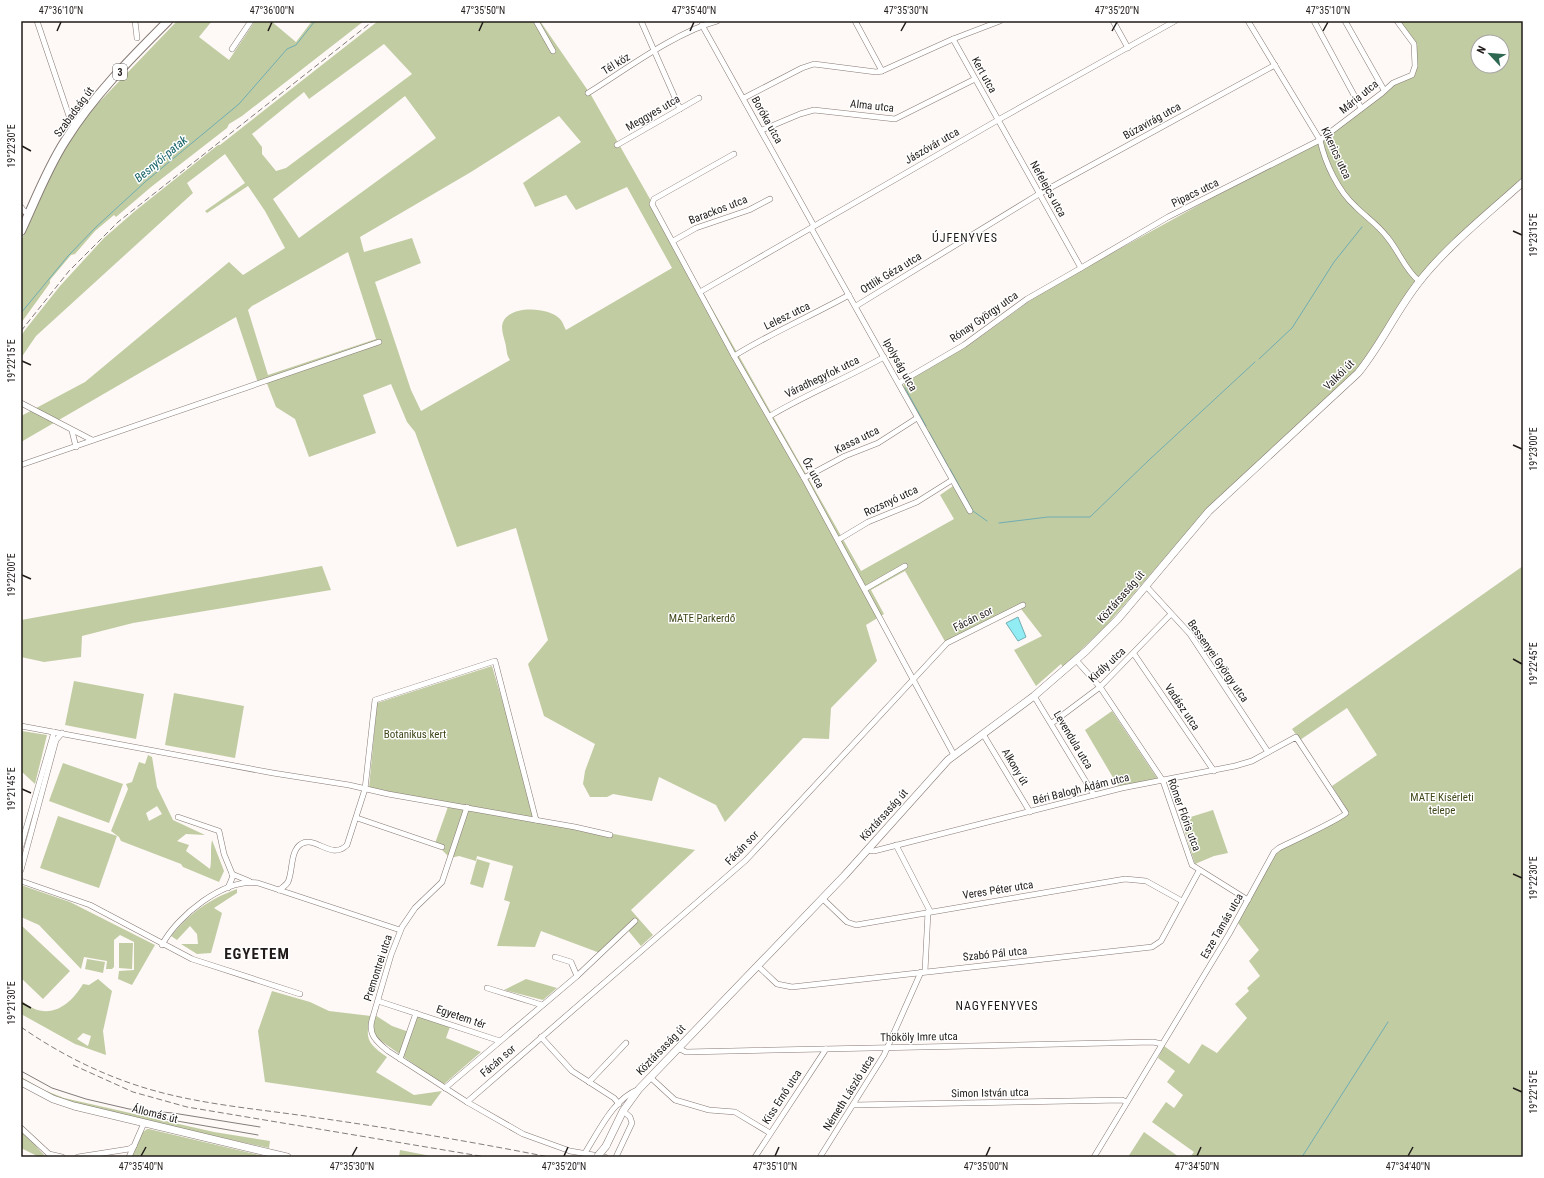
<svg xmlns="http://www.w3.org/2000/svg" width="1544" height="1178" font-family="'Roboto Condensed',sans-serif">
<rect width="100%" height="100%" fill="#fef9f6"/>
<g fill="#c1cca3" fill-rule="evenodd">
<path d="M 177,21 L 212,21 L 199,37 L 229,60 L 255,21 L 271,21 L 296,42 L 312,21 L 364,21 L 242,116 L 229,124 L 227,128 L 151,187 L 116,217 L 114,215 L 95,231 L 75,254 L 71,255 L 50,280 L 50,283 L 21,323 L 21,241 L 57,162 L 83,119 Z"/>
<path d="M 378,21 L 540,21 L 591,95 L 861,571 L 954,519 L 940,495 L 956,484 L 924,431 L 903,387 L 904,383 L 969,345 L 1043,291 L 1208,200 L 1323,141 L 1389,87 L 1414,75 L 1417,59 L 1415,41 L 1398,21 L 1523,21 L 1523,182 L 1423,275 L 1359,369 L 1186,533 L 1106,626 L 1063,667 L 1061,664 L 1036,686 L 1014,650 L 1042,636 L 1021,609 L 947,645 L 905,571 L 871,590 L 884,614 L 866,625 L 877,661 L 831,708 L 829,739 L 803,738 L 725,822 L 716,805 L 659,777 L 652,801 L 613,794 L 607,797 L 590,797 L 583,784 L 585,771 L 595,744 L 544,716 L 528,664 L 548,640 L 516,528 L 457,547 L 415,432 L 407,422 L 391,384 L 363,395 L 376,433 L 309,457 L 295,419 L 276,407 L 266,381 L 258,383 L 236,317 L 21,442 L 21,417 L 23,415 L 85,382 L 229,262 L 243,275 L 285,248 L 265,211 L 248,186 L 207,213 L 205,211 L 245,183 L 225,154 L 187,183 L 193,193 L 36,336 L 21,358 L 21,336 L 25,330 L 60,286 L 104,238 L 135,211 L 218,145 L 220,145 ZM 1478,42 L 1502,42 L 1502,66 L 1478,66 ZM 384,44 L 412,74 L 286,168 L 276,171 L 262,154 L 262,147 L 252,134 L 304,92 L 309,99 ZM 405,96 L 436,138 L 299,238 L 273,199 ZM 559,116 L 581,142 L 523,183 L 535,207 L 566,195 L 576,210 L 627,187 L 672,268 L 566,330 C 564,327 563,322 560,319 C 549,306 503,304 502,327 C 502,332 504,338 505,342 C 507,349 506,355 510,360 L 421,411 L 411,390 L 375,282 L 421,263 L 412,238 L 364,252 L 360,237 L 471,172 ZM 348,252 L 376,339 L 268,375 L 248,310 L 252,306 Z"/>
<path d="M 322,566 L 331,590 L 133,623 L 82,636 L 81,657 L 44,662 L 21,657 L 21,620 Z"/>
<path d="M 1523,566 L 1523,1157 L 1190,1157 L 1194,1152 L 1152,1122 L 1166,1102 L 1174,1108 L 1183,1095 L 1167,1082 L 1175,1071 L 1158,1058 L 1164,1046 L 1189,1064 L 1202,1044 L 1217,1053 L 1247,1018 L 1235,1004 L 1249,991 L 1247,988 L 1260,976 L 1249,961 L 1259,950 L 1238,923 L 1277,851 L 1349,813 L 1332,786 L 1377,755 L 1347,708 L 1300,740 L 1292,729 Z"/>
<path d="M 492,666 L 535,811 L 533,818 L 695,850 L 631,910 L 653,935 L 641,946 L 626,928 L 600,953 L 541,931 L 535,947 L 497,946 L 510,902 L 504,900 L 513,866 L 477,856 L 476,861 L 459,856 L 450,858 L 442,850 L 434,846 L 449,804 L 369,788 L 377,703 Z"/>
<path d="M 74,681 L 144,694 L 136,739 L 65,725 Z"/>
<path d="M 174,693 L 244,706 L 235,758 L 165,745 Z"/>
<path d="M 1112,711 L 1157,778 L 1156,780 L 1118,786 L 1085,730 Z"/>
<path d="M 22,731 L 47,735 L 35,784 L 21,771 Z"/>
<path d="M 148,755 L 152,757 L 157,787 L 173,820 L 205,835 L 186,834 L 177,841 L 189,845 L 186,851 L 210,869 C 212,859 210,850 212,840 L 224,871 L 219,882 L 183,867 L 181,864 L 121,841 L 119,837 L 111,831 L 128,789 L 126,784 L 132,782 L 139,762 L 145,764 ZM 157,806 L 162,814 L 149,821 L 146,813 Z"/>
<path d="M 63,763 L 123,784 L 109,823 L 49,801 Z"/>
<path d="M 1213,810 L 1228,853 L 1214,856 L 1195,864 L 1181,820 Z"/>
<path d="M 58,816 L 117,836 L 99,888 L 40,868 Z"/>
<path d="M 477,859 L 490,863 L 483,888 L 470,884 Z"/>
<path d="M 21,885 L 70,902 L 155,945 L 132,985 L 118,979 L 119,971 L 134,970 L 134,942 L 120,935 L 114,940 L 114,967 L 112,969 L 106,969 L 107,961 L 84,957 L 81,969 L 39,925 L 21,917 Z"/>
<path d="M 237,889 L 237,893 L 214,908 L 222,913 L 211,953 L 197,954 L 181,944 L 198,944 L 197,934 L 190,926 L 177,940 L 171,936 C 191,912 208,900 237,889 Z"/>
<path d="M 22,926 L 70,971 L 43,999 L 21,978 Z"/>
<path d="M 119,943 L 133,943 L 132,969 L 119,968 Z"/>
<path d="M 87,959 L 105,962 L 103,973 L 85,969 Z"/>
<path d="M 98,979 L 112,991 L 103,1031 L 106,1055 L 75,1044 L 21,1014 L 21,1000 C 45,1022 68,1009 83,984 L 89,985 ZM 83,1033 L 91,1036 L 88,1046 L 77,1039 Z"/>
<path d="M 526,979 L 557,988 L 543,1000 L 504,990 Z"/>
<path d="M 272,991 L 310,1002 L 329,1011 L 371,1016 C 364,1039 368,1044 387,1057 L 376,1072 L 414,1095 L 442,1091 L 431,1106 L 265,1082 L 258,1031 Z"/>
<path d="M 375,1015 L 392,1026 L 412,1033 L 418,1015 L 451,1024 L 446,1038 L 481,1052 L 443,1085 L 377,1038 L 373,1031 Z"/>
<path d="M 21,1077 L 44,1090 L 64,1098 L 214,1132 L 270,1141 L 269,1148 L 121,1116 L 55,1097 L 21,1080 Z"/>
<path d="M 147,1129 L 149,1129 L 268,1157 L 130,1157 L 142,1133 Z"/>
<path d="M 21,1130 L 46,1157 L 39,1157 L 21,1148 Z"/>
<path d="M 1144,1132 L 1179,1157 L 1128,1157 Z"/>
<path d="M 400,1150 L 436,1157 L 399,1157 Z"/>
</g>
<path fill="#92ecf3" stroke="#70adb2" d="M 1018,617 L 1026,637 L 1018,641 L 1006,623 Z"/>
<g fill="none" stroke-linecap="round" stroke-linejoin="round">
<g stroke="#70adb2" stroke-width="1">
<path d="M 21,313 L 68,256 L 96,227 L 145,182 L 239,104 L 287,49 L 296,45 L 315,21"/>
<path d="M 1259,359 L 1292,328 L 1334,262 L 1362,227"/>
<path d="M 905,388 L 926,426"/>
<path d="M 929,432 L 948,466"/>
<path d="M 950,469 L 973,511 L 987,521"/>
<path d="M 999,523 L 1048,517 L 1090,517 L 1149,460 L 1255,362"/>
<path d="M 1302,1157 L 1388,1022"/>
</g>
<g stroke="#867974" stroke-width="6">
<g id="street">
<path d="M 37,21 L 70,119 L 75,125"/>
<path d="M 135,21 L 137,38"/>
<path d="M 536,21 L 553,51"/>
<path d="M 641,21 L 680,109"/>
<path d="M 855,21 L 882,71"/>
<path d="M 1113,21 L 1128,48"/>
<path d="M 1248,21 L 1320,140 C 1325,163 1338,191 1356,207 C 1366,217 1378,225 1387,237 C 1399,251 1405,270 1419,281"/>
<path d="M 1314,21 L 1361,108"/>
<path d="M 1345,21 L 1384,90"/>
<path d="M 702,25 L 814,226"/>
<path d="M 953,39 L 1081,268"/>
<path d="M 232,49 L 251,21"/>
<path d="M 588,93 C 625,70 676,32 717,21"/>
<path d="M 744,98 L 802,68 L 814,64 L 876,72 L 882,71 L 953,39 L 1000,21"/>
<path d="M 762,130 L 800,114 L 814,110 L 895,119 L 975,79"/>
<path d="M 617,145 L 699,98"/>
<path d="M 734,154 L 654,199 L 652,204 L 734,356 L 804,478 L 954,755"/>
<path d="M 21,207 L 24,211 L 29,214"/>
<path d="M 811,228 L 970,511"/>
<path d="M 673,241 L 696,228 L 749,210 L 770,199"/>
<path d="M 700,292 L 998,120 L 1175,21"/>
<path d="M 856,306 L 1039,194 L 1275,65"/>
<path d="M 734,356 C 771,333 811,316 849,295"/>
<path d="M 899,383 L 964,345 L 1027,299 L 1081,268 L 1168,217 L 1320,140 L 1382,93 L 1393,83 L 1412,75 L 1415,66 L 1414,44 L 1397,21"/>
<path d="M 21,403 L 92,440"/>
<path d="M 770,416 C 807,394 847,378 884,357"/>
<path d="M 72,431 L 76,447"/>
<path d="M 21,465 L 379,342"/>
<path d="M 804,478 L 845,456 L 878,443 L 917,418"/>
<path d="M 838,540 L 868,522 L 917,502 L 952,480"/>
<path d="M 1146,586 L 1190,634 L 1268,752"/>
<path d="M 865,589 L 905,566"/>
<path d="M 1134,654 L 1214,771"/>
<path d="M 1076,660 L 1100,687 L 1163,781 L 1192,865 L 1248,900"/>
<path d="M 1034,696 L 1094,795"/>
<path d="M 1052,723 L 1100,687 L 1171,614"/>
<path d="M 21,726 L 273,773 L 349,785 L 388,794 L 575,827 L 610,835"/>
<path d="M 983,734 L 1030,812"/>
<path d="M 467,807 L 442,882 L 415,908 L 402,927 L 391,955 L 372,1020 C 368,1035 377,1042 388,1051 L 467,1102 L 523,1134 L 570,1151 L 605,1157"/>
<path d="M 178,817 L 219,831 L 224,854 L 233,876 L 228,888"/>
<path d="M 357,818 L 442,847"/>
<path d="M 896,845 L 930,911"/>
<path d="M 21,846 L 54,732"/>
<path d="M 868,850 L 874,851 L 1122,788 L 1235,766 L 1252,761 L 1296,737 L 1346,813 C 1343,818 1289,843 1279,848 L 1274,852 L 1229,934 L 1094,1157"/>
<path d="M 21,870 L 56,740 L 62,733"/>
<path d="M 232,874 L 249,881"/>
<path d="M 21,881 L 90,905 L 192,959 L 300,994"/>
<path d="M 279,890 C 282,888 286,885 288,882 C 293,871 290,851 301,844 C 316,835 331,861 347,845 L 365,789 L 375,700 L 495,661 L 536,820"/>
<path d="M 822,898 L 847,922 L 856,925 L 1125,879 L 1146,881 L 1182,901"/>
<path d="M 162,945 C 177,916 224,878 258,883 L 400,930"/>
<path d="M 555,957 L 571,962 L 577,976"/>
<path d="M 758,966 L 777,984 L 792,987 L 1152,947 L 1161,941 L 1199,871"/>
<path d="M 925,971 L 928,912"/>
<path d="M 487,988 L 542,1005"/>
<path d="M 378,1001 L 500,1041"/>
<path d="M 541,1037 L 572,1071 L 614,1098 L 619,1104"/>
<path d="M 678,1048 L 686,1052 L 1153,1042 L 1162,1044"/>
<path d="M 400,1059 L 416,1013"/>
<path d="M 650,1077 L 675,1100 L 709,1110 L 735,1112 L 770,1133"/>
<path d="M 589,1082 L 626,1043"/>
<path d="M 445,1088 L 577,976 L 635,921"/>
<path d="M 467,1102 L 746,860 L 947,643 L 1023,605"/>
<path d="M 853,1105 L 1122,1100 L 1127,1102"/>
<path d="M 21,1128 L 49,1154 L 62,1157"/>
<path d="M 585,1153 C 599,1131 613,1099 639,1089"/>
<path d="M 78,1157 L 129,1149 L 134,1146 L 144,1123"/>
<path d="M 129,1157 L 134,1146"/>
<path d="M 616,1157 L 632,1123 L 630,1117 L 623,1111"/>
<path d="M 755,1157 L 826,1049"/>
<path d="M 820,1157 L 884,1055 L 921,972"/>
</g>
</g>
<g stroke="#867974" stroke-width="8">
<g id="secondary">
<path d="M 21,1082 L 53,1099 L 74,1106 L 287,1157"/>
<path d="M 606,1146 L 623,1111 L 639,1089 L 844,876 L 948,760 L 1034,696 L 1086,651 L 1118,619 L 1209,511 L 1358,373 C 1381,345 1396,311 1419,282 C 1447,246 1489,213 1523,182"/>
</g>
</g>
<g stroke="#867974" stroke-width="10">
<path id="primary" d="M 21,231 C 35,201 47,169 65,141 C 93,96 131,58 168,21"/>
</g>
<use href="#street" stroke="#fff" stroke-width="5"/>
<use href="#secondary" stroke="#fff" stroke-width="7"/>
<use href="#primary" stroke="#fff" stroke-width="8"/>
<g stroke="#827d7a" stroke-width="1">
<path d="M 21,1071 L 52,1088 L 86,1099 L 129,1109 L 173,1113 L 260,1127"/>
<path d="M 142,1115 L 258,1135"/>
</g>
<g stroke="#827d7a" stroke-width="1" stroke-dasharray="6 3" stroke-linecap="butt">
<path d="M 21,331 L 69,271 L 118,222 L 373,21"/>
<path d="M 21,1027 C 64,1057 112,1080 163,1093 C 214,1106 267,1110 319,1118 C 396,1129 473,1142 549,1157"/>
<path d="M 73,1065 L 133,1092 L 187,1107 L 486,1157"/>
</g>
<g stroke="#867974" stroke-width="8" stroke-linecap="butt">
<path id="secondary-bridge" d="M 597,1157 L 606,1146"/>
</g>
<use href="#secondary-bridge" stroke="#fff" stroke-width="7"/>
</g>
<path fill="none" stroke="#201b19" stroke-width="1.5" d="M 57,31 L 61,22M 268,31 L 272,22M 479,31 L 483,22M 690,31 L 694,22M 901,31 L 906,22M 1112,31 L 1117,22M 1323,31 L 1328,22M 22,146 L 31,151M 1513,231 L 1522,235M 22,361 L 31,365M 1513,445 L 1522,449M 22,575 L 31,579M 1513,659 L 1522,664M 22,789 L 31,793M 1513,874 L 1522,878M 22,1003 L 31,1008M 1513,1088 L 1522,1092M 141,1156 L 146,1147M 352,1156 L 357,1147M 564,1156 L 568,1147M 775,1156 L 779,1147M 986,1156 L 990,1147M 1197,1156 L 1201,1147M 1408,1156 L 1413,1147"/>
<g text-anchor="middle" dominant-baseline="central" stroke-width="3" stroke-linejoin="round" paint-order="stroke">
<rect fill="#fff" stroke="#635f5e" stroke-width="1" x="113" y="64" width="14" height="16" rx="3"/>
<g font-size="10" font-weight="bold" fill="#201b19">
<text x="120" y="72">3</text>
</g>
<g font-size="11" fill="#201b19" stroke="#fff">
<text transform="translate(616 64) rotate(-32)">Tél köz</text>
<text transform="translate(984 75) rotate(61)">Kert utca</text>
<text transform="translate(1359 97) rotate(-39)">Mária utca</text>
<text transform="translate(872 106) rotate(6)">Alma utca</text>
<text transform="translate(74 112) rotate(-54)">Szabadság út</text>
<text transform="translate(653 113) rotate(-30)">Meggyes utca</text>
<text transform="translate(767 120) rotate(61)">Boróka utca</text>
<text transform="translate(1152 121) rotate(-29)">Búzavirág utca</text>
<text transform="translate(932 146) rotate(-30)">Jászóvár utca</text>
<text transform="translate(1336 153) rotate(65)">Kikerics utca</text>
<text transform="translate(1048 189) rotate(61)">Nefelejcs utca</text>
<text transform="translate(1195 193) rotate(-26)">Pipacs utca</text>
<text transform="translate(718 210) rotate(-21)">Barackos utca</text>
<text transform="translate(891 273) rotate(-31)">Ottlik Géza utca</text>
<text transform="translate(787 316) rotate(-26)">Lelesz utca</text>
<text transform="translate(984 317) rotate(-35)">Rónay György utca</text>
<text transform="translate(900 365) rotate(61)">Ipolyság utca</text>
<text transform="translate(1339 375) rotate(-45)">Valkói út</text>
<text transform="translate(822 377) rotate(-26)">Váradhegyfok utca</text>
<text transform="translate(857 440) rotate(-26)">Kassa utca</text>
<text transform="translate(813 473) rotate(61)">Őz utca</text>
<text transform="translate(891 501) rotate(-25)">Rozsnyó utca</text>
<text transform="translate(1121 597) rotate(-49)">Köztársaság út</text>
<text transform="translate(973 619) rotate(-26)">Fácán sor</text>
<text transform="translate(1218 661) rotate(55)">Bessenyei György utca</text>
<text transform="translate(1107 665) rotate(-43)">Király utca</text>
<text transform="translate(1182 707) rotate(56)">Vadász utca</text>
<text transform="translate(1073 740) rotate(59)">Levendula utca</text>
<text transform="translate(1015 767) rotate(59)">Alkony út</text>
<text transform="translate(1081 789) rotate(-14)">Béri Balogh Ádám utca</text>
<text transform="translate(884 815) rotate(-48)">Köztársaság út</text>
<text transform="translate(1184 815) rotate(70)">Rómer Flóris utca</text>
<text transform="translate(742 848) rotate(-46)">Fácán sor</text>
<text transform="translate(998 890) rotate(-9)">Veres Péter utca</text>
<text transform="translate(1222 926) rotate(-60)">Esze Tamás utca</text>
<text transform="translate(995 954) rotate(-6)">Szabó Pál utca</text>
<text transform="translate(378 968) rotate(-72)">Premontrei utca</text>
<text transform="translate(461 1017) rotate(19)">Egyetem tér</text>
<text transform="translate(919 1037) rotate(-1)">Thököly Imre utca</text>
<text transform="translate(661 1050) rotate(-46)">Köztársaság út</text>
<text transform="translate(498 1061) rotate(-41)">Fácán sor</text>
<text transform="translate(849 1093) rotate(-58)">Németh László utca</text>
<text transform="translate(990 1093) rotate(-1)">Simon István utca</text>
<text transform="translate(782 1097) rotate(-57)">Kiss Ernő utca</text>
<text transform="translate(155 1114) rotate(14)">Állomás út</text>
</g>
<g font-size="11" fill="#3e4718" stroke="#fff">
<text x="702" y="618">MATE Parkerdő</text>
<text x="415" y="734">Botanikus kert</text>
<text x="1442" y="797">MATE Kísérleti<tspan x="1442" dy="13">telepe</tspan></text>
</g>
<g font-size="12" font-style="italic" fill="#146066" stroke="#fff">
<text transform="translate(161 159) rotate(-40)">Besnyői-patak</text>
</g>
<g font-size="12" letter-spacing="1" fill="#201b19" stroke="#fff">
<text x="965" y="238">ÚJFENYVES</text>
<text x="997" y="1006">NAGYFENYVES</text>
</g>
<g font-size="15" font-weight="bold" letter-spacing="1" fill="#201b19" stroke="#fff">
<text x="257" y="954">EGYETEM</text>
</g>
</g>
<rect width="1544" height="1178" fill="none" stroke="#ffffff" stroke-width="44"/>
<g transform="translate(1490 54) rotate(296)"><circle r="19" fill="#ffffff" stroke="#a6a4a3"/>
<path d="M0-3L7 15L0 10L-7 15Z" fill="#2e6852"/>
<text y="-6" font-size="11" font-weight="bold" text-anchor="middle" fill="#201b19">N</text>
</g>
<rect x="22" y="22" width="1500" height="1134" fill="none" stroke="#201b19" stroke-width="1.5"/>
<g font-size="10" text-anchor="middle" fill="#201b19">
<text x="61" y="14">47°36'10"N</text>
<text x="272" y="14">47°36'00"N</text>
<text x="483" y="14">47°35'50"N</text>
<text x="694" y="14">47°35'40"N</text>
<text x="906" y="14">47°35'30"N</text>
<text x="1117" y="14">47°35'20"N</text>
<text x="1328" y="14">47°35'10"N</text>
<text transform="translate(11 146) rotate(-90)" y="4">19°22'30"E</text>
<text transform="translate(1533 235) rotate(-90)" y="4">19°23'15"E</text>
<text transform="translate(11 361) rotate(-90)" y="4">19°22'15"E</text>
<text transform="translate(1533 449) rotate(-90)" y="4">19°23'00"E</text>
<text transform="translate(11 575) rotate(-90)" y="4">19°22'00"E</text>
<text transform="translate(1533 664) rotate(-90)" y="4">19°22'45"E</text>
<text transform="translate(11 789) rotate(-90)" y="4">19°21'45"E</text>
<text transform="translate(1533 878) rotate(-90)" y="4">19°22'30"E</text>
<text transform="translate(11 1003) rotate(-90)" y="4">19°21'30"E</text>
<text transform="translate(1533 1092) rotate(-90)" y="4">19°22'15"E</text>
<text x="141" y="1170">47°35'40"N</text>
<text x="352" y="1170">47°35'30"N</text>
<text x="564" y="1170">47°35'20"N</text>
<text x="775" y="1170">47°35'10"N</text>
<text x="986" y="1170">47°35'00"N</text>
<text x="1197" y="1170">47°34'50"N</text>
<text x="1408" y="1170">47°34'40"N</text>
</g>
</svg>
